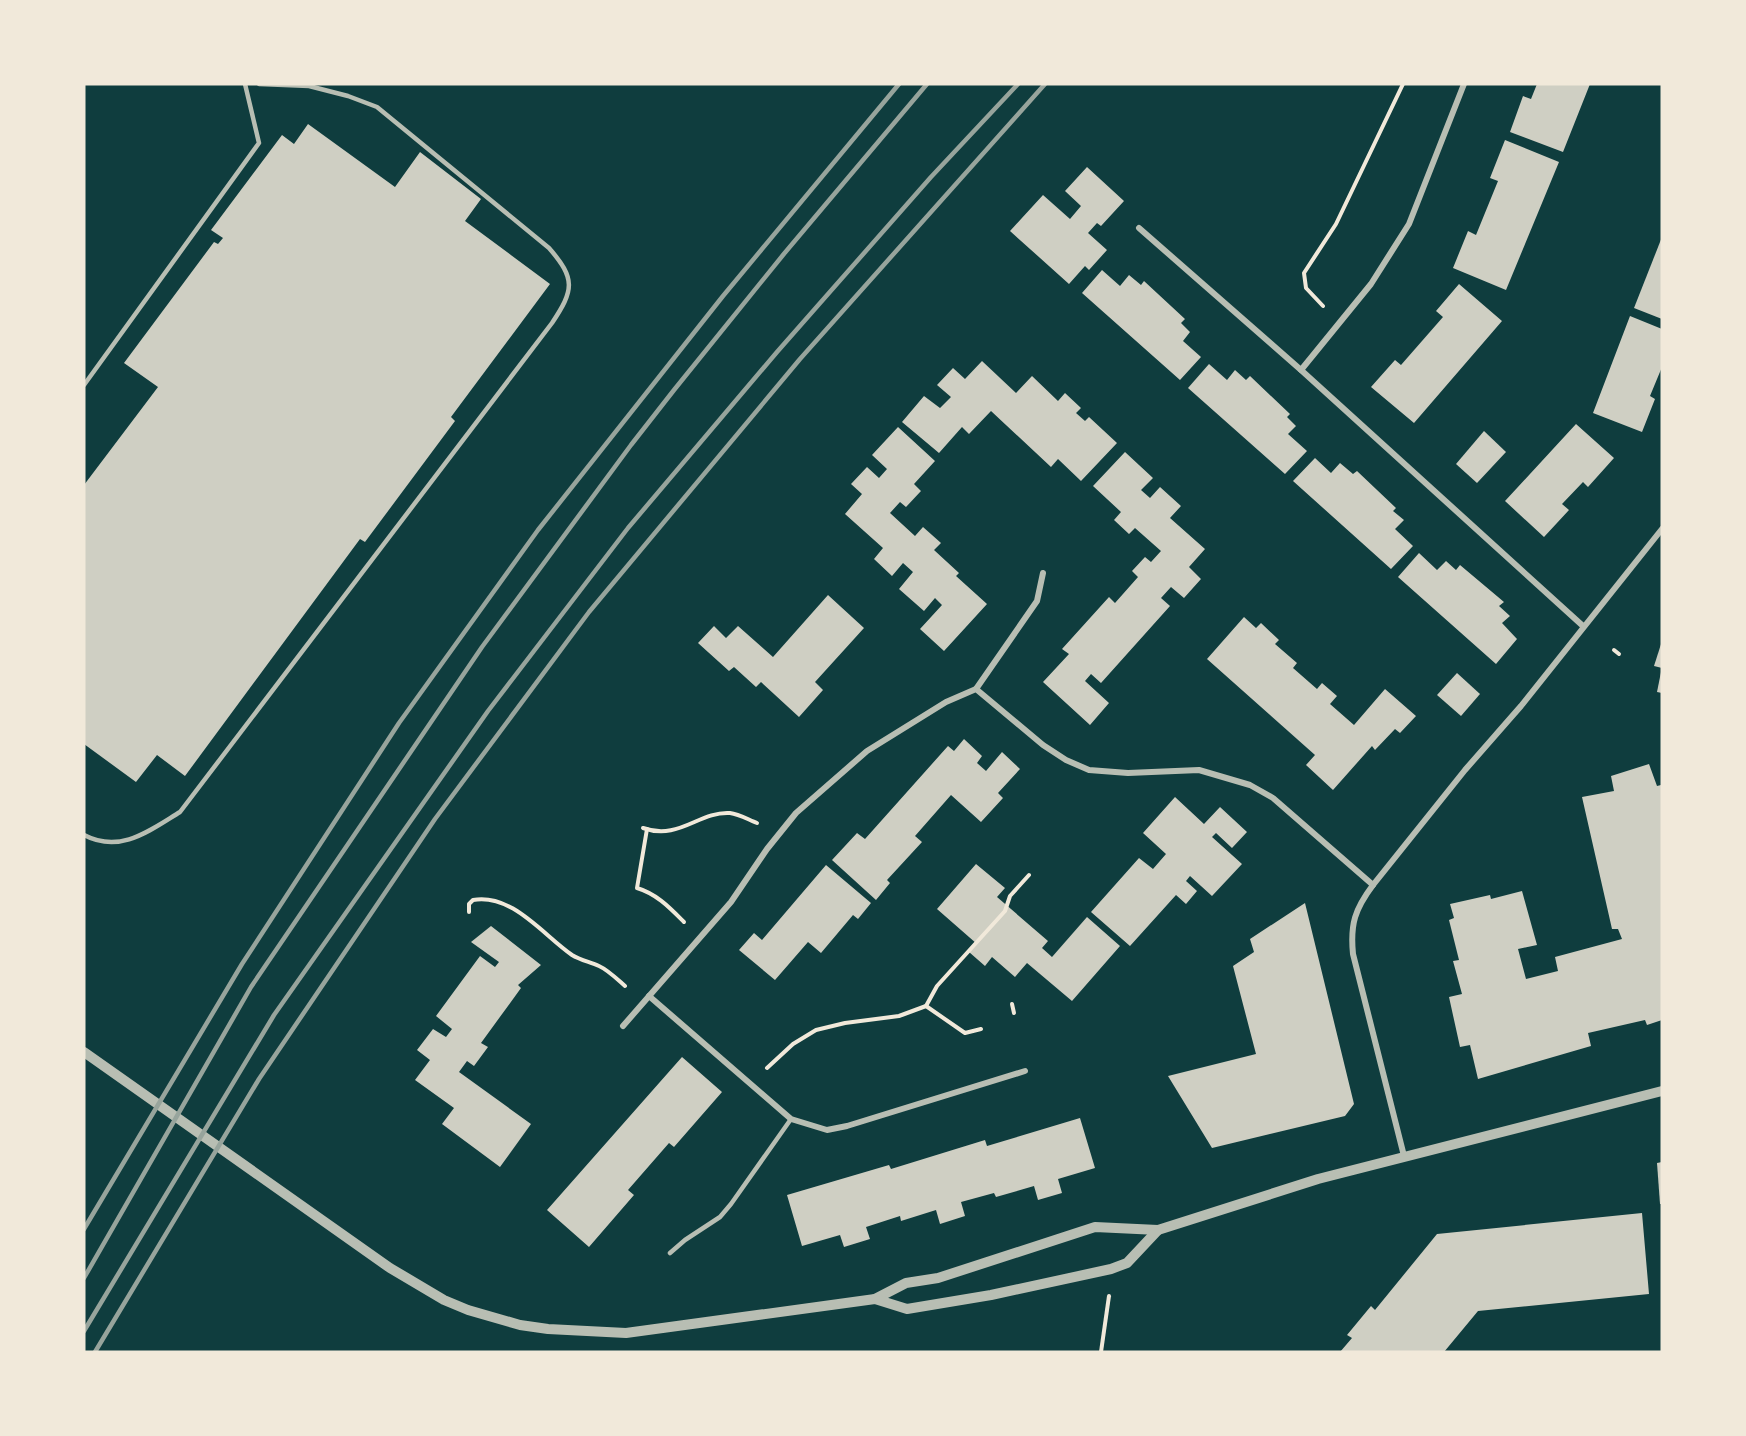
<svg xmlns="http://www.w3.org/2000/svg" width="1746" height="1436" font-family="Karla,sans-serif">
<rect width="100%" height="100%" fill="#0f3d3e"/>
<g fill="#cfcfc3">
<path d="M 1537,84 L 1590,84 L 1563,152 L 1510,132 L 1523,96 L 1531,99 Z"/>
<path d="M 308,124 L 395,187 L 420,152 L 481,199 L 465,221 L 550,284 L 451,417 L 455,421 L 365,542 L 360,539 L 185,776 L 157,755 L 136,782 L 84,744 L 84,485 L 158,387 L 124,363 L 214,242 L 218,244 L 223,238 L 211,230 L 282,135 L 294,144 Z"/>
<path d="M 1505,140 L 1559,162 L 1506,290 L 1453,268 L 1468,231 L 1476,235 L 1498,181 L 1490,178 Z"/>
<path d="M 1087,167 L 1124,201 L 1101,226 L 1097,223 L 1088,233 L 1107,250 L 1089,270 L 1085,266 L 1069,284 L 1010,231 L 1043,195 L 1070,219 L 1081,206 L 1065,191 Z"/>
<path d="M 1662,237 L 1662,319 L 1634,308 Z"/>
<path d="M 1102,270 L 1120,286 L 1129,275 L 1141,285 L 1144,281 L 1185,319 L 1181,323 L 1190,332 L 1183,341 L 1201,357 L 1180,380 L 1082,293 Z"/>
<path d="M 1459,284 L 1502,321 L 1414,423 L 1371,387 L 1395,360 L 1401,365 L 1443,317 L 1436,311 Z"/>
<path d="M 1630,316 L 1662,329 L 1662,367 L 1650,396 L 1655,399 L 1642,432 L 1593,413 Z"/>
<path d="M 982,361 L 1016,393 L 1032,376 L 1058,401 L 1065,393 L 1081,408 L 1076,413 L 1085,421 L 1089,417 L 1117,443 L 1081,481 L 1058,459 L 1051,467 L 991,411 L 969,434 L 962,427 L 939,453 L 902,422 L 924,396 L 940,408 L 951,397 L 937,385 L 953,368 L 965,379 Z"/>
<path d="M 1209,364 L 1227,380 L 1235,370 L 1246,380 L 1250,376 L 1290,414 L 1287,417 L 1296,426 L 1288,434 L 1307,451 L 1285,474 L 1188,388 Z"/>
<path d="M 1576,424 L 1614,458 L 1588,487 L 1583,482 L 1562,504 L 1569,510 L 1544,537 L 1505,501 Z"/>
<path d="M 898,427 L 935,461 L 914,484 L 921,491 L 906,507 L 900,502 L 890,513 L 915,536 L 923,527 L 941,543 L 934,550 L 959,573 L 956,576 L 987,604 L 944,651 L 920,629 L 942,605 L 935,598 L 924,611 L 899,589 L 913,572 L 903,563 L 892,576 L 874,559 L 883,548 L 845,514 L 862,494 L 851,484 L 867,467 L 879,478 L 887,469 L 872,455 Z"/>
<path d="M 1484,431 L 1506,452 L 1477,483 L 1456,464 Z"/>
<path d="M 1125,452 L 1153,478 L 1141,490 L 1150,498 L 1160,487 L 1181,506 L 1170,518 L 1205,549 L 1189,567 L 1201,579 L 1184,598 L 1171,587 L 1161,598 L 1170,606 L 1101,683 L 1091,674 L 1085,681 L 1109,703 L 1090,725 L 1043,682 L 1069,654 L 1062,649 L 1109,597 L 1115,603 L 1138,577 L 1132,571 L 1145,557 L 1151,562 L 1161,551 L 1135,528 L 1129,534 L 1114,520 L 1121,512 L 1093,486 Z"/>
<path d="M 1315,458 L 1331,473 L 1340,463 L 1353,474 L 1357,471 L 1396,508 L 1393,511 L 1404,520 L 1395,529 L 1413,546 L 1391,569 L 1293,481 Z"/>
<path d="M 1419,553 L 1437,570 L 1446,561 L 1456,570 L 1460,565 L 1504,602 L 1499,606 L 1510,616 L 1502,623 L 1517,639 L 1496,664 L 1398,577 Z"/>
<path d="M 828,595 L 864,628 L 815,682 L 823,690 L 799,717 L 761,682 L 756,687 L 734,667 L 729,671 L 698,643 L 714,626 L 726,638 L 738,626 L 773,657 Z"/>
<path d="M 1244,617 L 1256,628 L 1261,623 L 1279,640 L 1275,644 L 1297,663 L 1293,668 L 1317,689 L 1322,683 L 1337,696 L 1330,704 L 1354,725 L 1385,689 L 1416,716 L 1400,733 L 1395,729 L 1375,750 L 1372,746 L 1333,790 L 1306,765 L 1315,755 L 1207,659 Z"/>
<path d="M 1662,641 L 1662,668 L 1654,666 Z"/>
<path d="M 1661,672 L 1662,672 L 1662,693 L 1657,692 Z"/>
<path d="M 1457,673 L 1480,694 L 1461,716 L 1437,695 Z"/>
<path d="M 964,739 L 982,756 L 977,763 L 986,771 L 1002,752 L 1020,769 L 998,793 L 1003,798 L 981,822 L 951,795 L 915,836 L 922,842 L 887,880 L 890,883 L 876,900 L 832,860 L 857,833 L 865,839 L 948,746 L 954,751 Z"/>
<path d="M 1649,764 L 1657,786 L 1661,785 L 1662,788 L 1662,1020 L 1647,1025 L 1645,1020 L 1588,1033 L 1591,1046 L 1478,1079 L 1470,1045 L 1460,1047 L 1449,997 L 1462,994 L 1453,961 L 1459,960 L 1449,920 L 1454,918 L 1450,904 L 1490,895 L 1491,899 L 1522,891 L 1537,945 L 1518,949 L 1526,979 L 1558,971 L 1555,957 L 1622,939 L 1618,929 L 1612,929 L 1582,797 L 1614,791 L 1611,776 Z"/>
<path d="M 1175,797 L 1204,824 L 1220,807 L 1247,832 L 1232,848 L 1216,833 L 1212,837 L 1242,864 L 1212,896 L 1190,876 L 1186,881 L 1197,891 L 1186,904 L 1176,895 L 1130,946 L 1091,912 L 1139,858 L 1153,869 L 1166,854 L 1143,833 Z"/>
<path d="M 976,864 L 1005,888 L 997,897 L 1048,941 L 1042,948 L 1052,957 L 1087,917 L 1120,946 L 1072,1001 L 1027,963 L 1015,977 L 992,957 L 985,966 L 969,952 L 977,944 L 937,909 Z"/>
<path d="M 826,865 L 871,903 L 858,919 L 853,915 L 821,953 L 808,942 L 775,980 L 739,950 L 754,933 L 762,940 Z"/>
<path d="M 1305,903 L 1354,1104 L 1345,1116 L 1212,1148 L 1168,1076 L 1256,1054 L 1233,966 L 1254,952 L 1250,939 Z"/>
<path d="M 491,926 L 541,965 L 518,985 L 521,988 L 481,1043 L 488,1047 L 474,1066 L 467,1061 L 459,1072 L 531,1124 L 500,1167 L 442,1124 L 454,1108 L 415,1080 L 430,1060 L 417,1050 L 433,1029 L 446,1037 L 452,1029 L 436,1016 L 480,956 L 495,967 L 499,962 L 471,942 Z"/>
<path d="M 682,1057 L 722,1092 L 674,1147 L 669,1143 L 628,1190 L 634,1195 L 589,1247 L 547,1210 Z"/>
<path d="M 1080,1118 L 1095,1168 L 1058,1179 L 1062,1193 L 1038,1200 L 1034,1186 L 996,1197 L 994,1193 L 961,1202 L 965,1216 L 940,1224 L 936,1210 L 901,1221 L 900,1216 L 866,1227 L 870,1239 L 844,1247 L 840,1235 L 802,1246 L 787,1195 L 889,1165 L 891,1169 L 985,1140 L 987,1146 Z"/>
<path d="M 1662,1162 L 1662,1204 L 1660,1204 L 1657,1163 Z"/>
<path d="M 1642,1213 L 1649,1294 L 1478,1311 L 1444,1352 L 1340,1352 L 1352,1338 L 1347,1335 L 1371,1306 L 1375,1310 L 1437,1234 Z"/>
</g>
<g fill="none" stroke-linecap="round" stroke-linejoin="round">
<g stroke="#f1e9da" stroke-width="4">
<path d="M 1323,306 L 1306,288 L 1304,273 L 1336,224 L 1403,84"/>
<path d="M 1614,650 L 1619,654"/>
<path d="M 643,828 C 679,841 699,811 730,813 C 739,814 749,820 757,823"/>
<path d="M 647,829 L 637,888 C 657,894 670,908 684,922"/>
<path d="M 469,912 L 469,904 L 473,900 C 512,893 543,935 572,955 C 580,960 590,962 599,966 C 608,970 617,979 625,986"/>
<path d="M 1012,1004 L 1014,1013"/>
<path d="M 926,1006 L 965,1033 L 981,1029"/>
<path d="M 767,1068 L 793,1044 L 816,1030 L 845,1023 L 899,1016 L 926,1006 L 937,986 L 1005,911 L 1010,896 L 1029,875"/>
<path d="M 1101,1352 L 1109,1296"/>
</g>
<g stroke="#b8beb3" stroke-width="4.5">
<path d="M 84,385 L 259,143 L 245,84"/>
<path d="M 84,835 C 120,854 149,831 180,812 L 552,323 C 574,290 576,279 549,248 L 377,107 L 348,96 L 309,86 L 259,84"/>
<path d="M 670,1253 L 685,1240 L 720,1217 L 731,1204 L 791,1119"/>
</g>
<g stroke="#b8beb3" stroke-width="6">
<path d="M 1139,228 L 1301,370 L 1583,626"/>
<path d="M 1301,370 L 1371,284 L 1409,224 L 1464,84"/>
<path d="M 976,689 L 1037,601 L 1043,573"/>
<path d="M 649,996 L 791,1119 L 827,1130 L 847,1126 L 1025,1071"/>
<path d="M 623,1026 L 731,902 L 767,849 L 796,813 L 867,751 L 946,702 L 976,689 L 1043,745 L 1066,760 L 1089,770 L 1128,773 L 1199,770 L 1250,785 L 1273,798 L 1373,885"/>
<path d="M 1404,1156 L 1353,954 C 1350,924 1355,909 1373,885 L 1465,770 L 1521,706 L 1662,529"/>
</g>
<g stroke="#b8beb3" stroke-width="10">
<path d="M 84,1052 L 390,1268 L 444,1300 L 468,1310 L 520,1325 L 548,1329 L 626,1333 L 875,1299 L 906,1283 L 938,1278 L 1095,1227 L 1158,1230 L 1318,1179 L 1662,1091"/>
<path d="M 875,1299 L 907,1309 L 991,1295 L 1111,1269 L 1127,1263 L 1158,1230"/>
</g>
<g stroke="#97a49c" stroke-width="4.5">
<path d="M 84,1229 L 242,964 L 399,723 L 538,530 L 723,296 L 899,84"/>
<path d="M 84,1278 L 251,987 L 482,647 L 631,445 L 674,390 L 783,255 L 927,84"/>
<path d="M 84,1331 L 274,1015 L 488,711 L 628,528 L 777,352 L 931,177 L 1018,84"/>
<path d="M 95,1352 L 259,1079 L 435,819 L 589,612 L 800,359 L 1045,84"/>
</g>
</g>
<rect width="1746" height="1436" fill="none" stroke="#f1e9da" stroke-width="171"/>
</svg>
